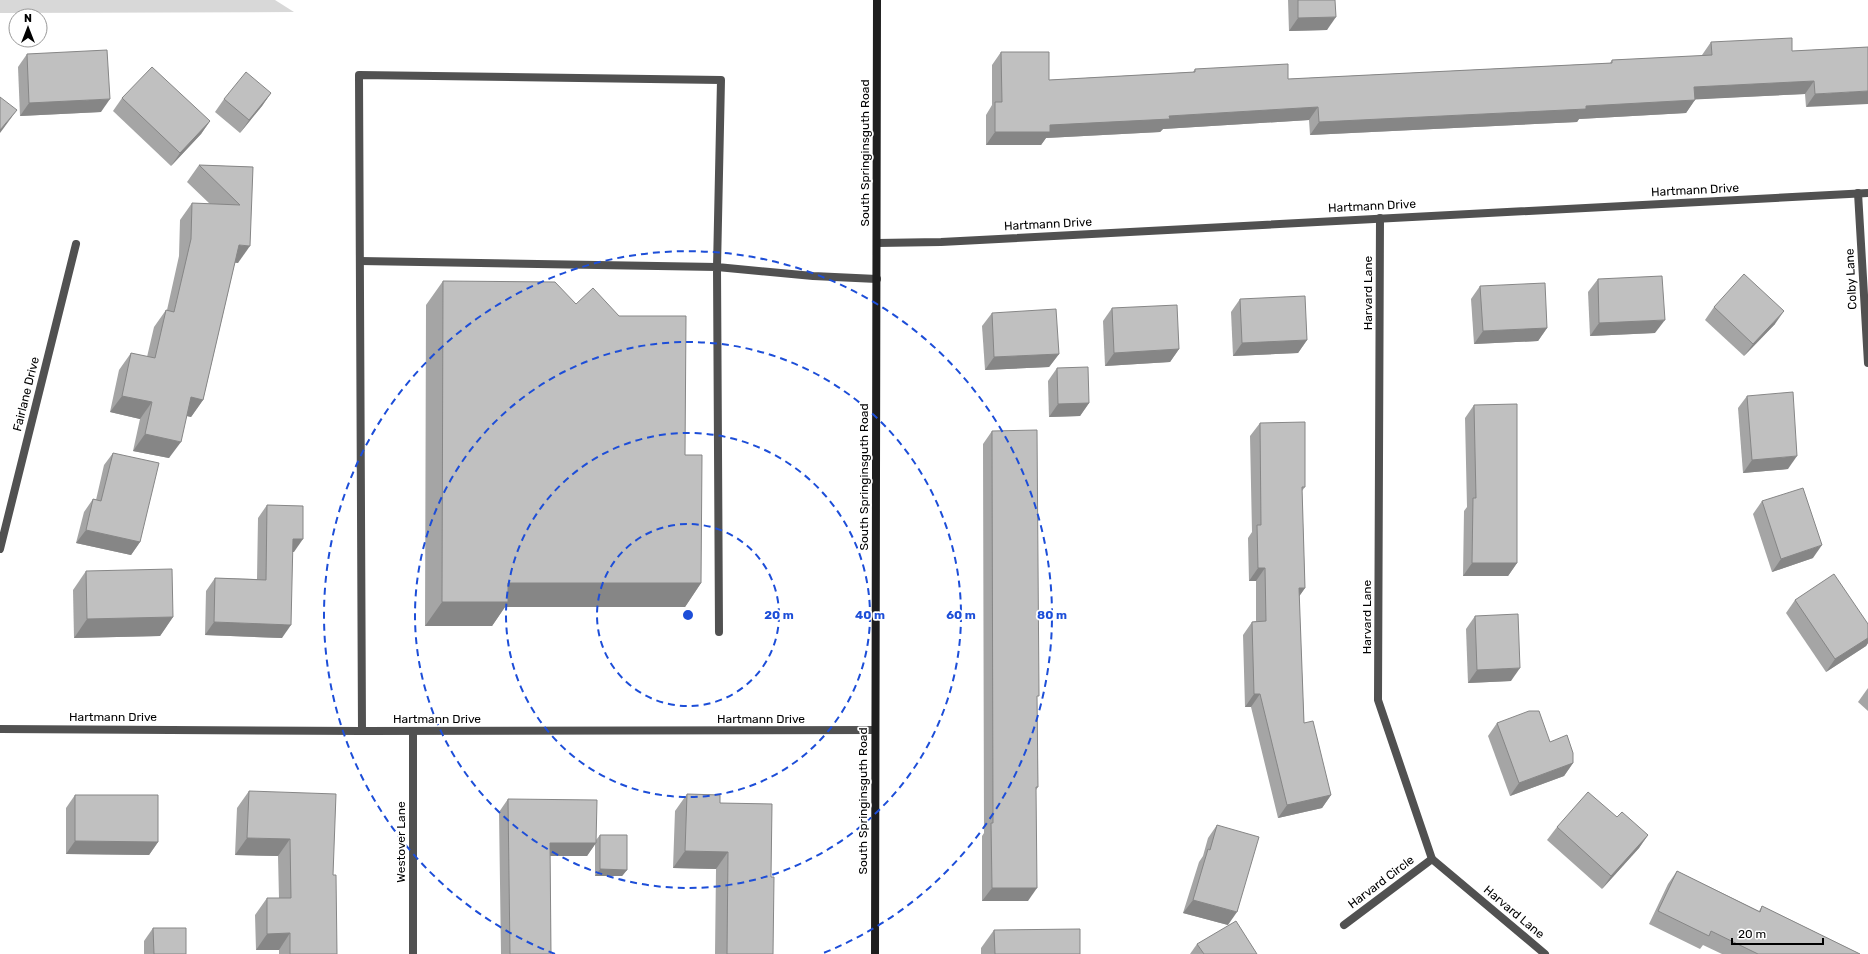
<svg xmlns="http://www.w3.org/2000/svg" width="1868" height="954" font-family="Rubik,sans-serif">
<rect width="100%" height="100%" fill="#fff"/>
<path fill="#d8d8d8" d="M 0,0 L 275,0 L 294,12 L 0,13 Z"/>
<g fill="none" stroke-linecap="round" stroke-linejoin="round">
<g stroke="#515151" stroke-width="8">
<path d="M 360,261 L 717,267 L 719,632"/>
<path d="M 362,731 L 359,75 L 721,80 L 717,267 L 813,276 L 877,279"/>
</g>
<g stroke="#515151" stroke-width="8">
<path d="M 1858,193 L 1868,363"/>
<path d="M 1380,218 L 1378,700 L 1432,859 L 1545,954"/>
<path d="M 877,243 L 941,242 L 1868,193"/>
<path d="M 0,549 L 76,244"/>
<path d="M 0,729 L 362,731 L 875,730"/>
<path d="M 413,731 L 413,954"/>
<path d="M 1344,925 L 1432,859"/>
</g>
<path stroke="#1e1e1e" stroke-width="8" d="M 875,954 L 877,0"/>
</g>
<g fill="#a5a5a5">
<path d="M 1288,0 L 1335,0 L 1327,30 L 1289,31 Z"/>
<path d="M 1711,42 L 1792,51 L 1868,47 L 1806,107 L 1805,94 L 1695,99 L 1686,113 L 1579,119 L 1577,122 L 1310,135 L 1309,120 L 1163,129 L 1160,132 L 1046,138 L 1041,145 L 986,145 L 986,115 L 992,105 L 992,65 L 1001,52 L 1049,80 L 1193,72 L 1195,69 L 1288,79 L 1610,63 L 1612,60 L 1702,56 L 1702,55 Z"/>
<path d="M 27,54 L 101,112 L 20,116 L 18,67 Z"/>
<path d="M 271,93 L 262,106 L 240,133 L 215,112 L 224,99 Z"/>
<path d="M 122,98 L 210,121 L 201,134 L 171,166 L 113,111 Z"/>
<path d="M 199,165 L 253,167 L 238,263 L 235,262 L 203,400 L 191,417 L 187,416 L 169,458 L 133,451 L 140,419 L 110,412 L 119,370 L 131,353 L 147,357 L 154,327 L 166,310 L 167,310 L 179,256 L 180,220 L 192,203 L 210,204 L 187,182 Z"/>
<path d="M 1598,279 L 1655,333 L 1590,336 L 1588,292 Z"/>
<path d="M 443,281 L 685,455 L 701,583 L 685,607 L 505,607 L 492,626 L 425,626 L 426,305 Z"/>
<path d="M 1480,286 L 1547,328 L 1538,341 L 1474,344 L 1471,299 Z"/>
<path d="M 1240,299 L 1307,340 L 1298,353 L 1233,356 L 1231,312 Z"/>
<path d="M 1714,307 L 1775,324 L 1744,356 L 1705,320 Z"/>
<path d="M 1112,308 L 1179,349 L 1170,362 L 1105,366 L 1103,321 Z"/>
<path d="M 992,313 L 1059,354 L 1049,367 L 985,370 L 982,326 Z"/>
<path d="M 1057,368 L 1089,403 L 1080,416 L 1049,417 L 1048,381 Z"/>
<path d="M 1747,396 L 1788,469 L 1743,473 L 1738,408 Z"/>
<path d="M 1474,405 L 1517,563 L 1508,576 L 1463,576 L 1464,511 L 1467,507 L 1465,418 Z"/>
<path d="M 1260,423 L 1305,487 L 1302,491 L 1305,588 L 1299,596 L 1304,723 L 1331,795 L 1322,808 L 1278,818 L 1251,707 L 1245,707 L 1243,635 L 1252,622 L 1256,621 L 1256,581 L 1249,581 L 1248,538 L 1252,532 L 1250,436 Z"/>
<path d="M 992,431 L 1037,698 L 1038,787 L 1036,790 L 1028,901 L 982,901 L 982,836 L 984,833 L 983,444 Z"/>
<path d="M 113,453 L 140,542 L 131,555 L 76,543 L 84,512 L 93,499 L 96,500 L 104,465 Z"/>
<path d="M 1762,501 L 1813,558 L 1772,572 L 1753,514 Z"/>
<path d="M 267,505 L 294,552 L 292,552 L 282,638 L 205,635 L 206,591 L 215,578 L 257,579 L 258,518 Z"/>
<path d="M 86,571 L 173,617 L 160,636 L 74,638 L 73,590 Z"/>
<path d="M 1795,600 L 1868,624 L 1868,643 L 1866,646 L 1826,672 L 1786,613 Z"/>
<path d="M 1475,616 L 1511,681 L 1468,683 L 1466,629 Z"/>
<path d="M 1868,688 L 1868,711 L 1858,702 Z"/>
<path d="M 1497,723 L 1550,742 L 1573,763 L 1564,776 L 1510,796 L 1488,736 Z"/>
<path d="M 249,791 L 333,875 L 337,954 L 279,954 L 279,950 L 256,950 L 255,915 L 267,898 L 279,898 L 278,856 L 235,855 L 237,808 Z"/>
<path d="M 687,794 L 720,803 L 771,877 L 773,954 L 715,954 L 716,869 L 673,868 L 675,811 Z"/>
<path d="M 75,795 L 158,842 L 149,855 L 66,854 L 66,808 Z"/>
<path d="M 508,799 L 596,840 L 600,835 L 627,870 L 622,876 L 595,876 L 595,844 L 587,856 L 550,856 L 551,954 L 501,954 L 499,812 Z"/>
<path d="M 1617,817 L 1648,835 L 1639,848 L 1602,889 L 1547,840 L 1557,827 Z"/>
<path d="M 1217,825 L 1228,925 L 1183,913 L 1199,862 L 1203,856 L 1208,838 Z"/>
<path d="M 1677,871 L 1759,911 L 1762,906 L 1860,954 L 1722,954 L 1703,945 L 1700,949 L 1649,924 L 1668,884 Z"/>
<path d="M 153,928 L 186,954 L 144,954 L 144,941 Z"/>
<path d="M 994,930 L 1080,954 L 981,954 L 981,948 Z"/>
<path d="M 1197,944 L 1257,954 L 1190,954 Z"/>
</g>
<g fill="#868686">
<path d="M 1336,17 L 1327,30 L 1289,31 L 1298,18 Z"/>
<path d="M 1814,81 L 1805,94 L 1685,100 L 1694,87 Z"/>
<path d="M 1868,91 L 1868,104 L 1806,107 L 1815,94 Z"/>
<path d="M 271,93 L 262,106 L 240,133 L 249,120 Z"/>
<path d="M 110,99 L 101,112 L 20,116 L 29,103 Z"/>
<path d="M 1695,100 L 1686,113 L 1579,119 L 1577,122 L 1310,135 L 1319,122 L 1586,106 Z"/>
<path d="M 1318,107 L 1309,120 L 1163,129 L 1160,132 L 1046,138 L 1041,145 L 986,145 L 995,132 L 1050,125 L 1169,116 Z"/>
<path d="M 17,110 L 3,129 L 0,133 L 0,130 Z"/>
<path d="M 210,121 L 201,134 L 171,166 L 180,153 Z"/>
<path d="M 239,245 L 250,246 L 238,263 L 227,262 Z"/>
<path d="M 1784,311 L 1775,324 L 1744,356 L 1753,344 Z"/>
<path d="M 1665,320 L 1655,333 L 1590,336 L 1599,323 Z"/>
<path d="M 1547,328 L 1538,341 L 1474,344 L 1483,331 Z"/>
<path d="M 1307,340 L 1298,353 L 1233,356 L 1242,343 Z"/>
<path d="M 1179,349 L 1170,362 L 1105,366 L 1114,353 Z"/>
<path d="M 1059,354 L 1049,367 L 985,370 L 994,357 Z"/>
<path d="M 122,396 L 152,402 L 140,419 L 110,412 Z"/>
<path d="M 191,397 L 203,400 L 191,417 L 179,414 Z"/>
<path d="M 1089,403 L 1080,416 L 1049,417 L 1058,404 Z"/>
<path d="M 145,434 L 181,442 L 169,458 L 133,451 Z"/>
<path d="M 1797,456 L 1788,469 L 1743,473 L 1752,460 Z"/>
<path d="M 86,530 L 140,542 L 131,555 L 76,543 Z"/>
<path d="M 293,539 L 303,539 L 294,552 L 284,552 Z"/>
<path d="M 1822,545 L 1813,558 L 1772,572 L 1781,559 Z"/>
<path d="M 1472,563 L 1517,563 L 1508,576 L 1463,576 Z"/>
<path d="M 1258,568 L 1265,568 L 1256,581 L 1249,581 Z"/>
<path d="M 508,583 L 701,583 L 685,607 L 505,607 L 492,626 L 425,626 L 442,602 Z"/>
<path d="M 1299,588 L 1305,588 L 1296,601 Z"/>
<path d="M 173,617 L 160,636 L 74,638 L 87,619 Z"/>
<path d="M 214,622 L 291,625 L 282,638 L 205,635 Z"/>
<path d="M 1868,638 L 1868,643 L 1866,646 L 1826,672 L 1835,659 Z"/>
<path d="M 1520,668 L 1511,681 L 1468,683 L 1477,670 Z"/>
<path d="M 1254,694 L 1260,694 L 1251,707 L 1245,707 Z"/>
<path d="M 1573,763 L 1564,776 L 1510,796 L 1519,783 Z"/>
<path d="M 1331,795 L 1322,808 L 1278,818 L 1287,805 Z"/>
<path d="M 1648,835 L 1639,848 L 1602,889 L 1611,876 Z"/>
<path d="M 247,838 L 290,839 L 278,856 L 235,855 Z"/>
<path d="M 75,841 L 158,842 L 149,855 L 66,854 Z"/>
<path d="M 550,843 L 596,843 L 587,856 L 541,856 Z"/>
<path d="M 685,851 L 728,852 L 716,869 L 673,868 Z"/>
<path d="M 600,869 L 627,870 L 622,876 L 595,876 Z"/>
<path d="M 992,888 L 1037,888 L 1028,901 L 982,901 Z"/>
<path d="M 1193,900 L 1237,912 L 1228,925 L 1183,913 Z"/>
<path d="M 290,933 L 279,950 L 256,950 L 267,934 Z"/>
</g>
<g fill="#c0c0c0" stroke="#868686">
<path d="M 1298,0 L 1335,0 L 1336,17 L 1298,18 Z"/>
<path d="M 1792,38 L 1792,51 L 1868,47 L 1868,91 L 1815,94 L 1814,81 L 1694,87 L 1695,100 L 1586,106 L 1586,109 L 1319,122 L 1318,107 L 1169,116 L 1170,119 L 1050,125 L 1050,132 L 995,132 L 995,102 L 1002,102 L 1001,52 L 1049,52 L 1049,80 L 1195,72 L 1195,69 L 1288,64 L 1288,79 L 1612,63 L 1612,60 L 1712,55 L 1711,42 Z"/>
<path d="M 107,50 L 110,99 L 29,103 L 27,54 Z"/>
<path d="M 152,67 L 210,121 L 180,153 L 122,98 Z"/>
<path d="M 246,72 L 271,93 L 249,120 L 224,99 Z"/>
<path d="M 0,97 L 17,110 L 0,130 Z"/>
<path d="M 199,165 L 253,167 L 250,246 L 239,245 L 203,400 L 191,397 L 181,442 L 145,434 L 152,402 L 122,396 L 131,353 L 155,358 L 166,310 L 174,312 L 191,239 L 192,203 L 240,205 Z"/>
<path d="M 1744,274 L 1784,311 L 1753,344 L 1714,307 Z"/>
<path d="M 1662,276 L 1665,320 L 1599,323 L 1598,279 Z"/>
<path d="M 443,281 L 555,282 L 576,304 L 593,288 L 619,316 L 686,316 L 685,455 L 702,455 L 701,583 L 508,583 L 508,602 L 442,602 Z"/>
<path d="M 1545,283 L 1547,328 L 1483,331 L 1480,286 Z"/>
<path d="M 1305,296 L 1307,340 L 1242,343 L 1240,299 Z"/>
<path d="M 1177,305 L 1179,349 L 1114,353 L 1112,308 Z"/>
<path d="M 1056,309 L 1059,354 L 994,357 L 992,313 Z"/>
<path d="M 1088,367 L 1089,403 L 1058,404 L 1057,368 Z"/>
<path d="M 1793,392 L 1797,456 L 1752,460 L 1747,396 Z"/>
<path d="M 1517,404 L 1517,563 L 1472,563 L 1473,498 L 1476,498 L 1474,405 Z"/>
<path d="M 1305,422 L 1305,487 L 1302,487 L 1305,588 L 1299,588 L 1304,723 L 1313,721 L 1331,795 L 1287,805 L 1260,694 L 1254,694 L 1252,622 L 1266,621 L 1265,568 L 1258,568 L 1257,525 L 1261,525 L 1260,423 Z"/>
<path d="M 1037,430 L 1039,696 L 1037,696 L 1038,787 L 1036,787 L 1037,888 L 992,888 L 991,823 L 993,823 L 992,431 Z"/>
<path d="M 113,453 L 159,463 L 140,542 L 86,530 L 93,499 L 101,501 Z"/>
<path d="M 1803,488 L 1822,545 L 1781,559 L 1762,501 Z"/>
<path d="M 267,505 L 303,506 L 303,539 L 293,539 L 291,625 L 214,622 L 215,578 L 266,580 Z"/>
<path d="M 172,569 L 173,617 L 87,619 L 86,571 Z"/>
<path d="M 1834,574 L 1868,624 L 1868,638 L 1835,659 L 1795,600 Z"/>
<path d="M 1518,614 L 1520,668 L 1477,670 L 1475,616 Z"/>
<path d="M 1529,711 L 1539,711 L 1550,742 L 1567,735 L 1573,753 L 1573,763 L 1519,783 L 1497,723 Z"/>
<path d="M 249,791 L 336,794 L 333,875 L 336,875 L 337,954 L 290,954 L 290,933 L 267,934 L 267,898 L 291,898 L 290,839 L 247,838 Z"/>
<path d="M 1588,792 L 1617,817 L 1622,812 L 1648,835 L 1611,876 L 1557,827 Z"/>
<path d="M 687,794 L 720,795 L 720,803 L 772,804 L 771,877 L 774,877 L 773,954 L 727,954 L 728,852 L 685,851 Z"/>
<path d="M 75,795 L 158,795 L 158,842 L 75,841 Z"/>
<path d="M 508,799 L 597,800 L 596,843 L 550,843 L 551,954 L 510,954 Z"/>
<path d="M 1217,825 L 1259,837 L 1237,912 L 1193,900 L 1208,849 L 1210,850 Z"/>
<path d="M 600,835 L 627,835 L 627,870 L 600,869 Z"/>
<path d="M 1677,871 L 1760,912 L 1762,906 L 1860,954 L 1758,954 L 1711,931 L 1709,936 L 1658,911 Z"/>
<path d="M 1236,921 L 1257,954 L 1204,954 L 1197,944 Z"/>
<path d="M 153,928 L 186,928 L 186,954 L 154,954 Z"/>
<path d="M 1080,929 L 1080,954 L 995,954 L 994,930 Z"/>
</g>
<g fill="none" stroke="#1d4ed8" stroke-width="2" stroke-dasharray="7 5">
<circle cx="688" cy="615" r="91"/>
<circle cx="688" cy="615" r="182"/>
<circle cx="688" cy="615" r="273"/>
<path d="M555 954A364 364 0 1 1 821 954"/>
</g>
<g text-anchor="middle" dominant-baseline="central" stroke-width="3.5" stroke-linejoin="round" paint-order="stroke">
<g font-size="12" fill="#000" stroke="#fff">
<text transform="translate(865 153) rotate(-90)">South Springinsguth Road</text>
<text transform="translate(1695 190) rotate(-3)">Hartmann Drive</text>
<text transform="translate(1372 206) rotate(-3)">Hartmann Drive</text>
<text transform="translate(1048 224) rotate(-3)">Hartmann Drive</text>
<text transform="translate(1851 279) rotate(-93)">Colby Lane</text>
<text transform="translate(1368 293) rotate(-90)">Harvard Lane</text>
<text transform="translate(26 394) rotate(-76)">Fairlane Drive</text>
<text transform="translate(864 477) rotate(-90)">South Springinsguth Road</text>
<text transform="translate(1367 617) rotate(-90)">Harvard Lane</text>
<text x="113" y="717">Hartmann Drive</text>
<text x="437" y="719">Hartmann Drive</text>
<text x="761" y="719">Hartmann Drive</text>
<text transform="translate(863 801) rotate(-90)">South Springinsguth Road</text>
<text transform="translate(401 842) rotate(-90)">Westover Lane</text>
<text transform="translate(1381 882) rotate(-37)">Harvard Circle</text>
<text transform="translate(1514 912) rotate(40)">Harvard Lane</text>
</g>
</g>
<circle cx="688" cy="615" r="6" fill="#1d4ed8" stroke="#fff" stroke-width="2"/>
<g font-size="12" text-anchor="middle" font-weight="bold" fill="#1d4ed8" stroke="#fff" stroke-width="3.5" stroke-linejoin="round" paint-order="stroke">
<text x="779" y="619">20 m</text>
<text x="870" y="619">40 m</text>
<text x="961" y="619">60 m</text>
<text x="1052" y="619">80 m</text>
</g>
<g transform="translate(28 28)"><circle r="19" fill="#ffffff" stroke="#999999"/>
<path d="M0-3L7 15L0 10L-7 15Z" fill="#000000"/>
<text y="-6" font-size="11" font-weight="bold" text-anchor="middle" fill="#000000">N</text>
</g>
<path d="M1732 938v6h91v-6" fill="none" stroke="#000000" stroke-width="2"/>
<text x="1738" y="938" font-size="12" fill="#000000" stroke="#ffffff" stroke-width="3" paint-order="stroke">20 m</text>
</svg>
